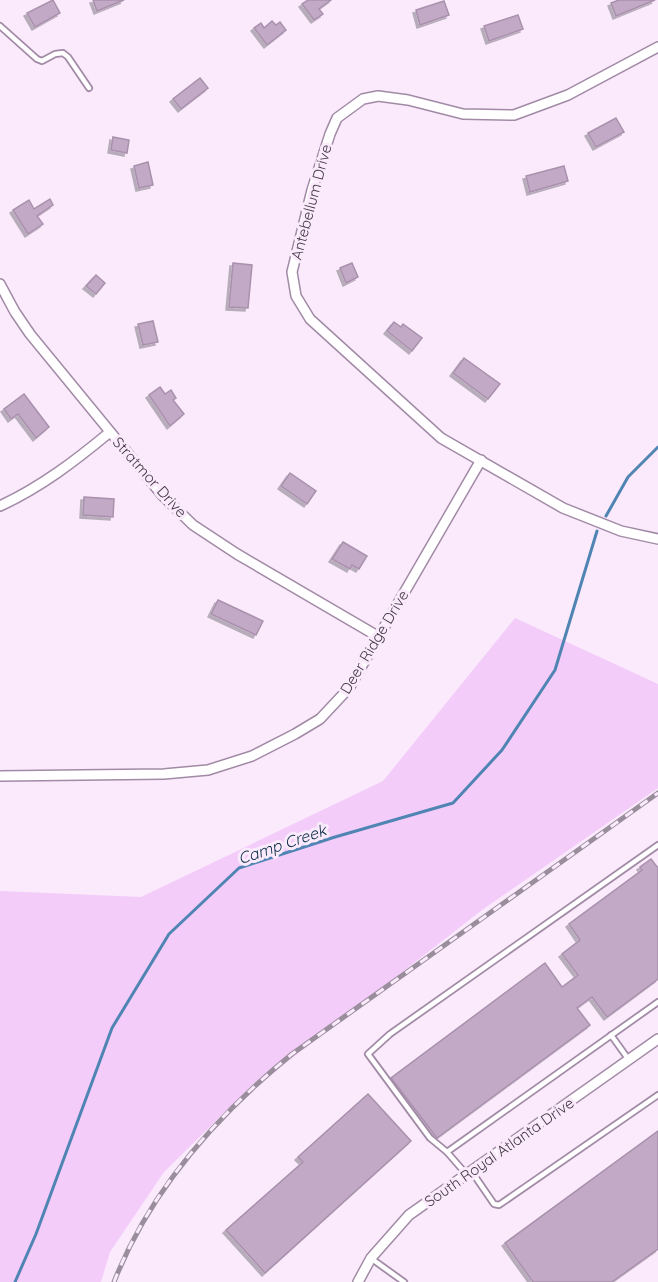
<svg xmlns="http://www.w3.org/2000/svg" width="658" height="1282" font-family="Quicksand,sans-serif">
<defs>
<filter id="shadow"><feDropShadow dx="-3" dy="3" stdDeviation="0" flood-color="#0004"/></filter>
</defs>
<rect width="100%" height="100%" fill="#faeafc"/>
<path fill="#f3ccfa" d="M 515,618 L 658,684 L 658,788 L 482,910 L 233,1104 L 164,1172 L 110,1252 L 101,1282 L 0,1282 L 0,891 L 141,897 L 383,781 Z"/>
<g fill="none" stroke-linecap="round" stroke-linejoin="round">
<g stroke="#4f84b3" stroke-width="3">
<path d="M 606,516 L 628,477 L 658,447"/>
<path d="M 15,1282 L 36,1234 L 112,1028 L 169,934 L 239,868 L 335,837 L 453,803 L 502,750 L 555,670 L 597,531"/>
</g>
</g>
<g fill="#c2a9c6" stroke="#a991ad" stroke-width="1.5" filter="url(#shadow)">
<path d="M 53,0 L 60,13 L 35,27 L 27,13 Z"/>
<path d="M 93,0 L 124,0 L 97,11 Z"/>
<path d="M 308,0 L 331,0 L 319,9 L 323,14 L 314,20 L 302,4 Z"/>
<path d="M 619,0 L 655,0 L 616,16 L 611,3 Z"/>
<path d="M 444,1 L 449,15 L 420,25 L 416,10 Z"/>
<path d="M 518,15 L 523,29 L 489,41 L 484,26 Z"/>
<path d="M 272,21 L 276,25 L 280,22 L 286,30 L 267,45 L 254,28 L 261,23 L 264,28 Z"/>
<path d="M 200,78 L 208,88 L 181,109 L 173,99 Z"/>
<path d="M 616,118 L 624,132 L 596,147 L 588,133 Z"/>
<path d="M 113,137 L 129,140 L 127,153 L 111,150 Z"/>
<path d="M 148,162 L 153,185 L 139,188 L 134,166 Z"/>
<path d="M 564,166 L 568,181 L 530,192 L 526,176 Z"/>
<path d="M 50,199 L 53,205 L 37,216 L 43,224 L 28,234 L 13,210 L 29,200 L 34,209 Z"/>
<path d="M 233,263 L 252,265 L 248,308 L 229,307 Z"/>
<path d="M 352,263 L 358,277 L 346,283 L 340,268 Z"/>
<path d="M 96,275 L 105,283 L 96,294 L 86,286 Z"/>
<path d="M 153,321 L 158,342 L 143,345 L 138,324 Z"/>
<path d="M 394,322 L 401,327 L 403,324 L 422,338 L 412,351 L 387,331 Z"/>
<path d="M 464,358 L 500,384 L 488,399 L 453,373 Z"/>
<path d="M 160,387 L 165,394 L 171,390 L 176,398 L 173,400 L 184,414 L 170,426 L 149,395 Z"/>
<path d="M 24,394 L 49,427 L 36,438 L 18,414 L 11,419 L 4,409 Z"/>
<path d="M 290,473 L 316,491 L 307,504 L 281,486 Z"/>
<path d="M 84,497 L 114,499 L 113,517 L 83,515 Z"/>
<path d="M 343,542 L 367,556 L 359,569 L 352,565 L 350,569 L 332,559 Z"/>
<path d="M 218,600 L 263,621 L 256,635 L 211,614 Z"/>
<path d="M 651,859 L 658,868 L 658,979 L 607,1017 L 592,997 L 577,1008 L 590,1025 L 437,1138 L 391,1078 L 545,963 L 562,987 L 578,975 L 562,954 L 580,940 L 569,924 L 642,870 L 640,867 Z"/>
<path d="M 368,1094 L 411,1141 L 265,1273 L 226,1230 L 303,1162 L 298,1157 Z"/>
<path d="M 658,1131 L 658,1249 L 612,1282 L 533,1282 L 505,1243 Z"/>
</g>
<g fill="none" stroke-linecap="round" stroke-linejoin="round">
<g stroke="#a28aa6" stroke-width="8">
<g id="lane">
<path d="M 0,26 L 37,59 L 42,61 L 55,54 L 63,53 L 68,57 L 89,88"/>
<path d="M 611,1035 L 629,1060"/>
<path d="M 447,1152 L 658,1002"/>
<path d="M 472,1172 L 494,1204 L 499,1205 L 658,1095"/>
<path d="M 467,1175 L 447,1152 L 430,1138 L 368,1054 L 390,1034 L 658,845"/>
<path d="M 372,1259 L 404,1282"/>
</g>
</g>
<g stroke="#a28aa6" stroke-width="12">
<g id="street">
<path d="M 658,47 L 568,95 L 514,115 L 463,114 L 408,100 L 378,96 L 363,99 L 337,118 L 330,134 L 312,190 L 292,272 L 296,296 L 310,319 L 441,438 L 563,508 L 621,531 L 658,539"/>
<path d="M 0,284 L 15,312 L 30,334 L 162,495 L 193,525 L 237,554 L 379,637"/>
<path d="M 0,506 C 41,487 75,461 110,432"/>
<path d="M 0,776 L 164,774 L 208,770 L 252,756 L 295,734 L 320,719 L 349,688 L 481,460"/>
<path d="M 358,1282 L 371,1258 L 409,1215 L 658,1039"/>
</g>
</g>
<use href="#lane" stroke="#fff" stroke-width="4.5"/>
<use href="#street" stroke="#fff" stroke-width="9"/>
<g stroke="#9a8d9c" stroke-width="5">
<path id="rail" d="M 114,1282 C 150,1190 216,1116 292,1054 L 658,793"/>
</g>
<use href="#rail" stroke="#faeafc" stroke-width="3" stroke-dasharray="9" stroke-linecap="butt"/>
</g>
<g text-anchor="middle" dominant-baseline="central" stroke-width="6" stroke-linejoin="round" paint-order="stroke">
<g font-size="15" fill="#433844" stroke="#faeafc">
<text transform="translate(311 202) rotate(-75)">Antebellum Drive</text>
<text transform="translate(150 477) rotate(48)">Stratmor Drive</text>
<text transform="translate(374 642) rotate(-59)">Deer Ridge Drive</text>
<text transform="translate(499 1152) rotate(-35)">South Royal Atlanta Drive</text>
</g>
<g font-size="16" font-style="italic" fill="#0a2d47" stroke="#faeafc">
<text transform="translate(282 844) rotate(-19)">Camp Creek</text>
</g>
</g>
</svg>
